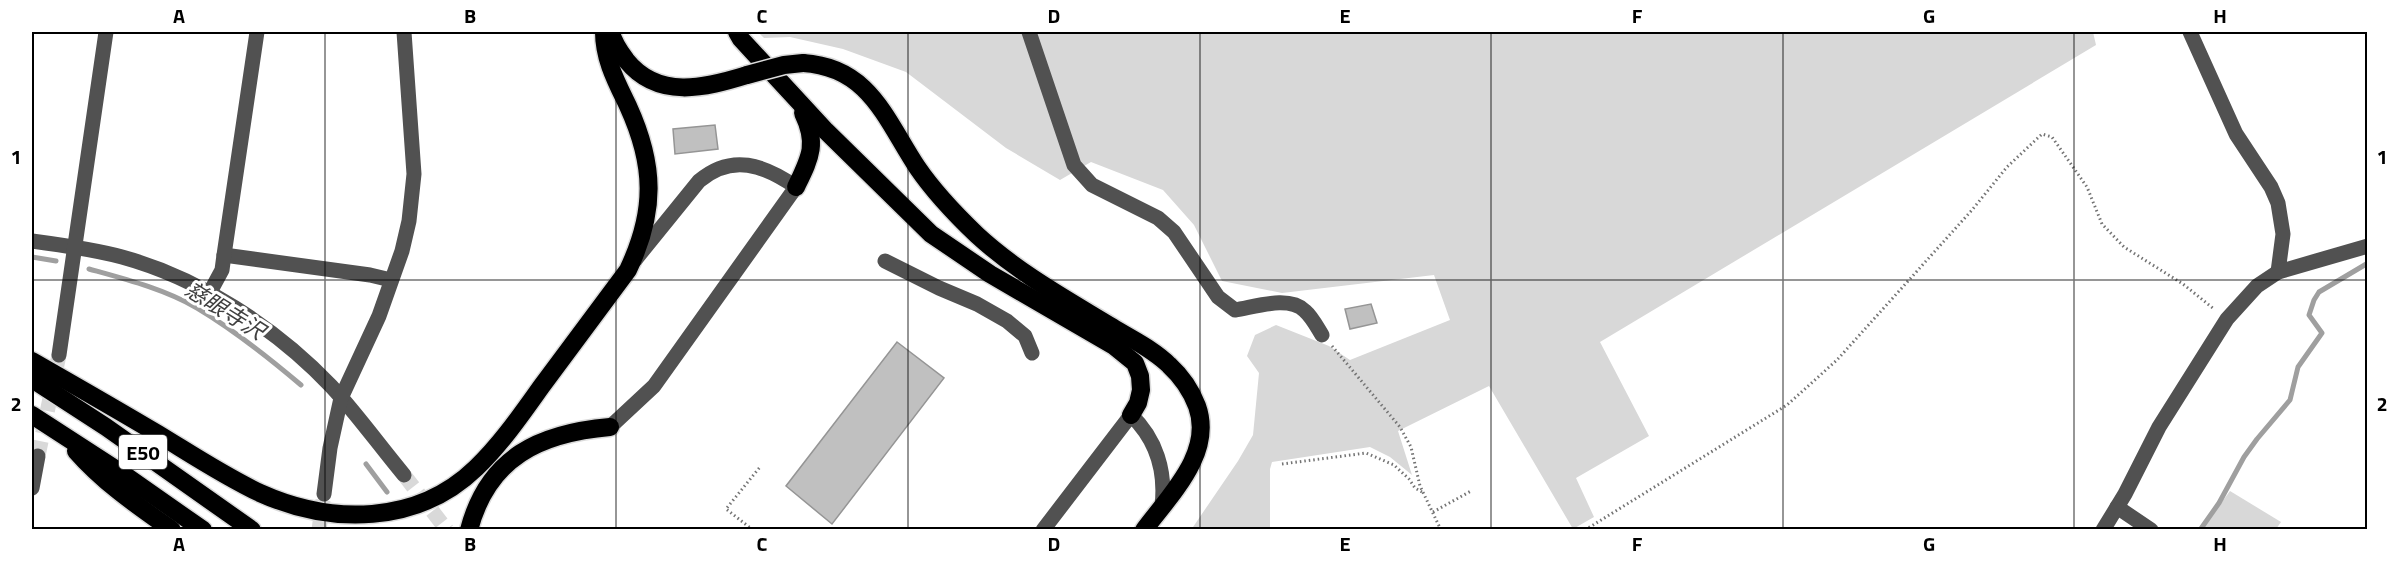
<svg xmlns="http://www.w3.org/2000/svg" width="2399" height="561" font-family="'Titillium Web','Noto Sans JP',sans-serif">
<rect width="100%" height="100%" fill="#fff"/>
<g fill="#d8d8d8">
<path d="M 758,32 L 2093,32 L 2096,45 L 1600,342 L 1649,436 L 1576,478 L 1594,517 L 1573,529 L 1489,386 L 1398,431 L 1412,475 L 1390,457 L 1370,447 L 1272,462 L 1270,469 L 1270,529 L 1191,530 L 1238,461 L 1253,435 L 1259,373 L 1247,356 L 1255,335 L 1276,325 L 1329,346 L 1350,360 L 1450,320 L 1434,275 L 1282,293 L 1222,281 L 1194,225 L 1163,190 L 1091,162 L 1060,180 L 1006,148 L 906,72 L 843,49 L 790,37 L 764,38 Z"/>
<path d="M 2230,491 L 2281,522 L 2276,529 L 2202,529 Z"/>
</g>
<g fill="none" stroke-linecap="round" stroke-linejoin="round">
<g stroke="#9f9f9f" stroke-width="5">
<path d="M 32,257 L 56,261"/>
<path d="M 89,269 C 125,279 164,289 197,308 C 234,330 268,357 301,385"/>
<path d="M 366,464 L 387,492"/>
<path d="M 2200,530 L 2219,503 L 2244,457 L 2257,439 L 2290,400 L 2298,367 L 2322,333 L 2309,315 L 2314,300 L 2319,292 L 2368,263"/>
</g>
</g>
<g fill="#c0c0c0" stroke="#959595" stroke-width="1.5">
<path d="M 715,125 L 718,149 L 675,154 L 673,129 Z"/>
<path d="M 1371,304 L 1377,323 L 1350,329 L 1345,309 Z"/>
<path d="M 897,342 L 944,378 L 832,524 L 786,486 Z"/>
</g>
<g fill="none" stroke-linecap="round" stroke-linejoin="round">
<g stroke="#d9d9d9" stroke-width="15" stroke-dasharray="15 8" stroke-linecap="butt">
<path d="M 38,456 L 59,355"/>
<path d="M 404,475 L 447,530"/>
<path d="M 319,530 L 323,500"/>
</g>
<g stroke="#dbdbdb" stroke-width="21">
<g id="highway">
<path d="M 611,32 C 613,42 620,52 626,60 C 658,100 705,88 747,75"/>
<path d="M 737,32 L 741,39 L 826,131 L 931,234 L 990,274 L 1114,346 L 1135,363 L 1140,376 L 1141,390 L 1138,403 L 1131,415"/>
<path d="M 803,63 C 869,67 885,118 917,167 C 934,192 955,214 977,235 C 1017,272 1066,299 1112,327 C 1131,339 1153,349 1169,365 C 1181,376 1191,390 1197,406 C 1214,453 1170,495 1144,530"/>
<path d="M 796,187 C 810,158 818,144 803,113"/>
<path d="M 32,361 C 74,385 116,409 158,434 C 191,454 224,476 260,493 C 331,525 417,525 476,468 C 501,444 521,415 541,387 C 570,348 599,309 628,270 C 656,211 655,165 628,106 C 616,81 604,59 604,32"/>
<path d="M 32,379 L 106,427 L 252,530"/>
<path d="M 32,415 L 120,472 L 203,530"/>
<path d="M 76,451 C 104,483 138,506 172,530"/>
<path d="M 469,530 C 488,457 540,433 610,427"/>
</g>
</g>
<g stroke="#737373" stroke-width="3" stroke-dasharray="1.5 3" stroke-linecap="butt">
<path d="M 1332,346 L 1400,427 L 1411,447 L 1420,486 L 1441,530"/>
<path d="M 1282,464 L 1366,453 L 1394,465 L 1409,479 L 1415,488 L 1422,492"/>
<path d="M 1433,512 L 1471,491"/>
<path d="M 753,530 L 726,509 L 760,467"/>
<path d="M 1585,530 L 1787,405 L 1837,360 L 1972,210 L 2007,167 L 2042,134 L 2052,137 L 2087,187 L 2102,224 L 2124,247 L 2183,284 L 2214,309"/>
</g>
<g stroke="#515151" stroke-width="15">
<path d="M 1029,32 L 1074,165 L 1092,185 L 1158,218 L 1174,232 L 1218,297 L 1235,310 C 1255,307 1289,295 1305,311 C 1312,317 1317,327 1322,335"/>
<path d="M 2190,32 L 2236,134 L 2271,187 L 2278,203 L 2283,234 L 2278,272"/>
<path d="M 32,241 C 62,245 92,249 122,257 C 199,278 276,328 331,386 C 357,414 379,445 404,475"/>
<path d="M 224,255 L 370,275 L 391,280"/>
<path d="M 885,261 L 939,288 L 977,304 L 1007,321 L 1025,336 L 1032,353"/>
<path d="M 209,294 L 222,270 L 224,255 L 257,32"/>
<path d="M 59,355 L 106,32"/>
<path d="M 610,427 L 654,386 L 796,187 C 764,165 732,153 699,181 L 635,260"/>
<path d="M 32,488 L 38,456"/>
<path d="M 324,494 L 330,448 L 341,398 L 379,316 L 402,251 L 409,221 L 414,174 L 404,32"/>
<path d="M 2117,507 L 2151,530"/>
<path d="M 1043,530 L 1131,415 C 1156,439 1166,471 1162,506"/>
<path d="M 2103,530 L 2125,494 L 2159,427 L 2227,319 L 2257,286 L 2278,272 L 2368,246"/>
</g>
<use href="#highway" stroke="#000" stroke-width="18"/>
<g stroke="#dbdbdb" stroke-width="21" stroke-linecap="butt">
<path id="highway-bridge" d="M 747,75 L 784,65 L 803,63"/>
</g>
<use href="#highway-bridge" stroke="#000" stroke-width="18"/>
</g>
<path fill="none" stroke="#000" stroke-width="1.5" stroke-opacity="0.55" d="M 325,32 L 325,530M 616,32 L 616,530M 908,32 L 908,530M 1200,32 L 1200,530M 1491,32 L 1491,530M 1783,32 L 1783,530M 2074,32 L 2074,530M 32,280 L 2368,280"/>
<g text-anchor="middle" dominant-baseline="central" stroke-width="6" stroke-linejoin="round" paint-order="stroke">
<rect fill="#fff" stroke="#4c4c4c" stroke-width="1.5" x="119" y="435" width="48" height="34" rx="4.5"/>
<g font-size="20" font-weight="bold" fill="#000">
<text x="143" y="452">E50</text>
</g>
<g font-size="22" font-style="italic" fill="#404040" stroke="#fff">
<text transform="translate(225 310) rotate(32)">慈眼寺沢</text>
</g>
</g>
<rect width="2399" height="561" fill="none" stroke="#ffffff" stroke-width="66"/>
<rect x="33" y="33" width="2333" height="495" fill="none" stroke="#000" stroke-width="2"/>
<g font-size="20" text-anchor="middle" font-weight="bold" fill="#000">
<text x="179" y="23">A</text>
<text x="470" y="23">B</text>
<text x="762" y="23">C</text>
<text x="1054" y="23">D</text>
<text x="1345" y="23">E</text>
<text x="1637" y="23">F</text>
<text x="1929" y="23">G</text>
<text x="2220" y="23">H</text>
<text x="16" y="164">1</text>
<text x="2382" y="164">1</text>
<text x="16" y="411">2</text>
<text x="2382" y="411">2</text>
<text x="179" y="551">A</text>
<text x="470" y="551">B</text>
<text x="762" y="551">C</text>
<text x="1054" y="551">D</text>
<text x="1345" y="551">E</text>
<text x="1637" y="551">F</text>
<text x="1929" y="551">G</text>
<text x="2220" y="551">H</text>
</g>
</svg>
